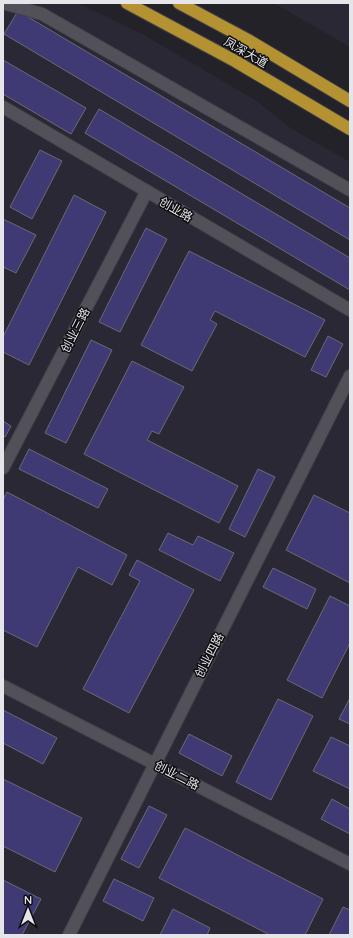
<svg xmlns="http://www.w3.org/2000/svg" width="353" height="938" font-family="Quicksand,'Noto Sans SC',sans-serif">
<rect width="100%" height="100%" fill="#242229"/>
<g fill="#2a2835">
<path d="M 3,3 L 78,3 L 144,35 L 255,100 L 292,129 L 350,162 L 350,935 L 3,935 Z"/>
<path d="M 274,3 L 350,3 L 350,47 Z"/>
</g>
<g fill="#3f3974" stroke="#6a6a73">
<path d="M 18,11 L 350,208 L 350,240 L 4,34 Z"/>
<path d="M 3,60 L 86,108 L 71,134 L 3,94 Z"/>
<path d="M 99,109 L 350,258 L 350,290 L 85,133 Z"/>
<path d="M 40,150 L 62,161 L 32,219 L 10,207 Z"/>
<path d="M 74,195 L 106,212 L 29,365 L 3,352 L 3,337 Z"/>
<path d="M 3,219 L 36,235 L 16,273 L 3,267 Z"/>
<path d="M 146,228 L 167,239 L 120,332 L 99,322 Z"/>
<path d="M 189,251 L 325,320 L 305,357 L 215,311 L 210,320 L 217,324 L 192,371 L 141,345 Z"/>
<path d="M 328,336 L 343,344 L 326,377 L 311,370 Z"/>
<path d="M 91,340 L 112,350 L 66,443 L 45,433 Z"/>
<path d="M 132,361 L 184,387 L 159,434 L 152,431 L 147,440 L 238,486 L 219,523 L 84,454 Z"/>
<path d="M 3,421 L 11,426 L 5,437 L 3,435 Z"/>
<path d="M 29,449 L 108,489 L 98,508 L 19,469 Z"/>
<path d="M 258,469 L 275,477 L 245,537 L 229,529 Z"/>
<path d="M 7,492 L 127,555 L 112,585 L 78,567 L 37,647 L 3,630 L 3,500 Z"/>
<path d="M 314,495 L 350,513 L 350,583 L 286,550 Z"/>
<path d="M 168,533 L 193,545 L 198,536 L 234,553 L 220,581 L 159,550 Z"/>
<path d="M 137,560 L 194,590 L 129,713 L 83,689 L 140,581 L 129,575 Z"/>
<path d="M 273,568 L 316,589 L 307,609 L 263,587 Z"/>
<path d="M 330,596 L 350,606 L 350,643 L 322,698 L 287,680 Z"/>
<path d="M 350,698 L 350,724 L 339,719 Z"/>
<path d="M 278,699 L 313,716 L 271,800 L 236,782 Z"/>
<path d="M 3,710 L 57,738 L 43,764 L 3,743 Z"/>
<path d="M 189,734 L 232,756 L 222,776 L 179,753 Z"/>
<path d="M 331,737 L 350,746 L 350,789 L 313,771 Z"/>
<path d="M 3,779 L 82,818 L 55,872 L 3,846 Z"/>
<path d="M 332,799 L 350,809 L 350,834 L 321,819 Z"/>
<path d="M 149,806 L 167,815 L 139,868 L 121,859 Z"/>
<path d="M 185,828 L 323,899 L 305,935 L 270,935 L 159,878 Z"/>
<path d="M 114,879 L 154,898 L 143,921 L 103,901 Z"/>
<path d="M 3,880 L 41,899 L 22,935 L 3,935 Z"/>
<path d="M 343,907 L 350,910 L 350,935 L 329,935 Z"/>
<path d="M 173,909 L 210,928 L 207,935 L 160,935 Z"/>
</g>
<g fill="none" stroke-linecap="round" stroke-linejoin="round">
<g stroke="#414046" stroke-width="14">
<g id="minor">
<path d="M 3,3 L 42,14 L 350,190"/>
<path d="M 3,107 L 350,310"/>
<path d="M 3,468 L 147,191"/>
<path d="M 3,686 L 350,864"/>
<path d="M 69,935 L 350,376"/>
</g>
</g>
<g stroke="#414046" stroke-width="14">
<g id="highway">
<path d="M 127,3 L 235,61 L 350,129"/>
<path d="M 179,3 L 248,40 L 350,101"/>
</g>
</g>
<use href="#minor" stroke="#525058" stroke-width="12"/>
<use href="#highway" stroke="#b49231" stroke-width="12"/>
</g>
<g text-anchor="middle" dominant-baseline="central" stroke-width="3" stroke-linejoin="round" paint-order="stroke">
<g font-size="12" fill="#e6e5ea" stroke="#0d0c0f">
<text transform="translate(246 52) rotate(30)">凤深大道</text>
<text transform="translate(176 209) rotate(30)">创业路</text>
<text transform="translate(75 330) rotate(-63)">创业三路</text>
<text transform="translate(209 655) rotate(-63)">创业四路</text>
<text transform="translate(177 775) rotate(27)">创业二路</text>
</g>
</g>
<rect width="353" height="938" fill="none" stroke="#e6e5ea" stroke-width="8"/>
<g transform="translate(28 910)" stroke="#0d0c0f" stroke-width="3" paint-order="stroke">
<path d="M0-3L7 15L0 10L-7 15Z" fill="#e6e5ea"/>
<text y="-6" font-size="11" font-weight="bold" text-anchor="middle" fill="#e6e5ea">N</text>
</g>
</svg>
